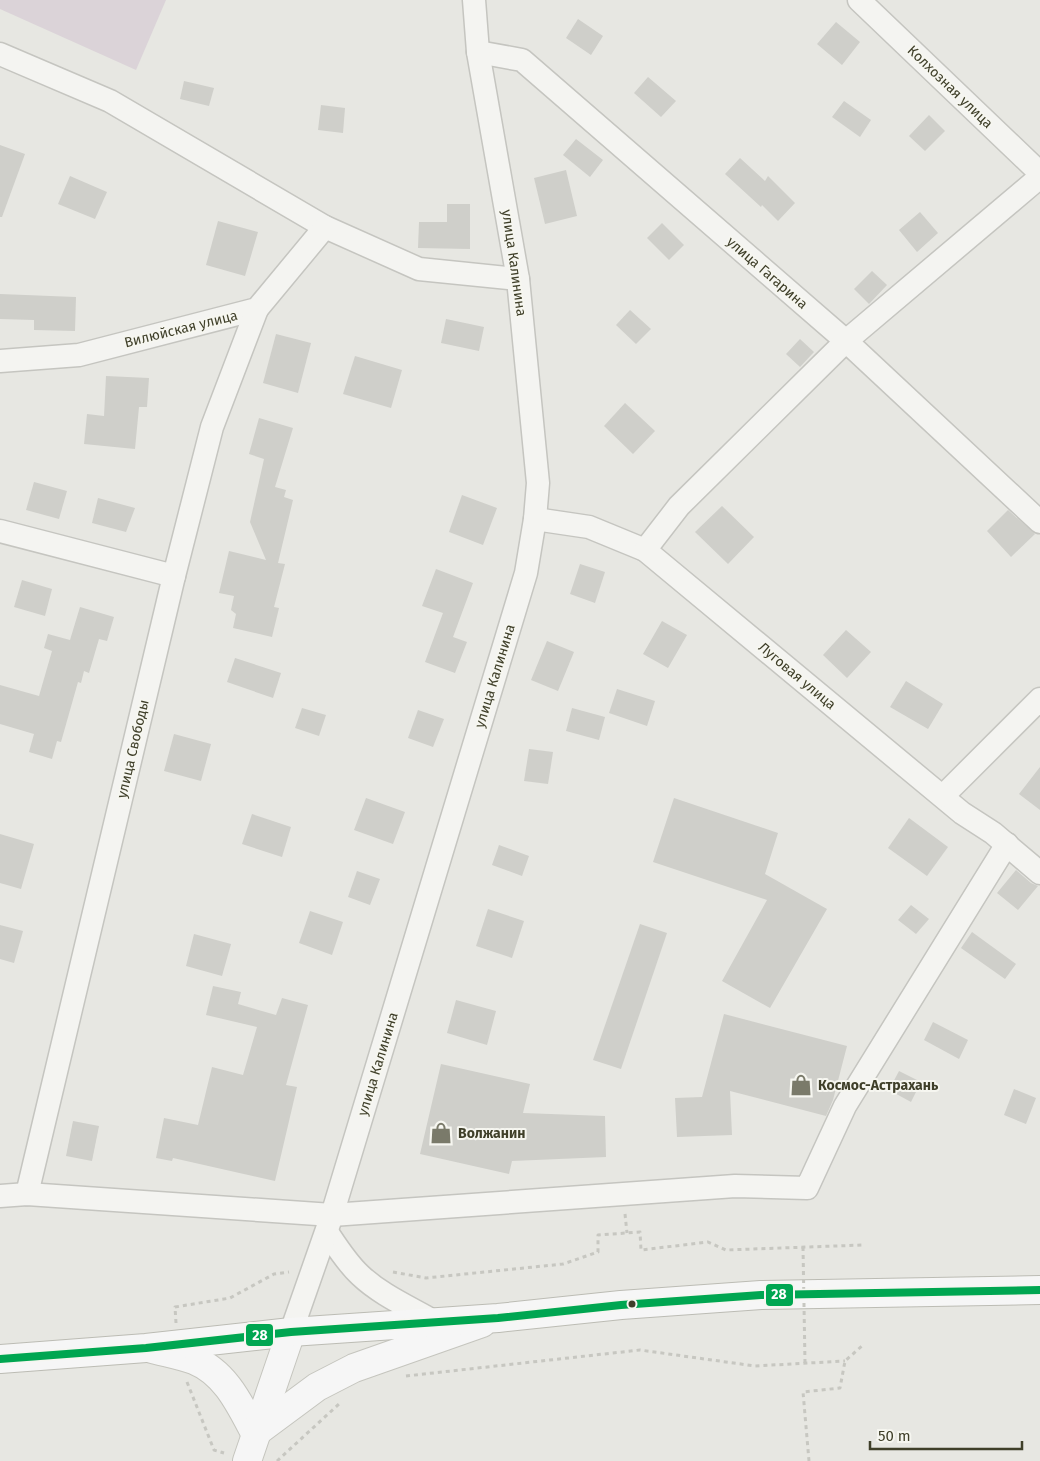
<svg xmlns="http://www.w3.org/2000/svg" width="1040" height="1461" font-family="'Fira Sans',sans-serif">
<rect width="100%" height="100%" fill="#e7e7e2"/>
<path fill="#dbd3d8" d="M 0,0 L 166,0 L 136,70 L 0,9 Z"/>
<g fill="#cfcfca">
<path d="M 578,19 L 603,36 L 591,55 L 566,38 Z"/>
<path d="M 836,22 L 860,42 L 842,65 L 817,44 Z"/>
<path d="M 648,77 L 676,101 L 661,117 L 634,93 Z"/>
<path d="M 184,81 L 214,88 L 209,106 L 180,99 Z"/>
<path d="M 844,101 L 871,120 L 860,137 L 832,117 Z"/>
<path d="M 321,105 L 345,108 L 343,133 L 318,130 Z"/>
<path d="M 929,115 L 945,131 L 925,151 L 909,136 Z"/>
<path d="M 576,139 L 603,160 L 590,177 L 563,155 Z"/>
<path d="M 0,145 L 25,154 L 2,217 L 0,217 Z"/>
<path d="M 740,158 L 765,181 L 768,176 L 795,203 L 778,221 L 762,205 L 761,207 L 725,174 Z"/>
<path d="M 566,170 L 577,216 L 545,224 L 534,178 Z"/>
<path d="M 70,176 L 107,192 L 95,219 L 58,204 Z"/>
<path d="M 447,204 L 470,204 L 470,249 L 418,248 L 419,222 L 447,222 Z"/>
<path d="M 920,212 L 938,233 L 917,252 L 899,230 Z"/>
<path d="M 218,221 L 258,232 L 245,276 L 206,265 Z"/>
<path d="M 662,223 L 684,245 L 669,260 L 647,238 Z"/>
<path d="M 872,271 L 887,285 L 869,304 L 854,289 Z"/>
<path d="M 0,294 L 76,297 L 75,331 L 34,330 L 34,320 L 0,319 Z"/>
<path d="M 630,310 L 651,329 L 636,344 L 616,325 Z"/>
<path d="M 446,319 L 484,327 L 479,351 L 441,343 Z"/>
<path d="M 276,334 L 311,343 L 298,393 L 263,383 Z"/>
<path d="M 800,339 L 814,352 L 800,367 L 786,354 Z"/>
<path d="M 355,356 L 402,370 L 391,408 L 343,394 Z"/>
<path d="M 106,376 L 149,378 L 147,407 L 139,407 L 135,449 L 84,444 L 87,414 L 104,416 Z"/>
<path d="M 625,403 L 655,431 L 633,454 L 604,426 Z"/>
<path d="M 259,418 L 293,428 L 275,487 L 286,490 L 284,497 L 293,500 L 278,563 L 285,564 L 274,607 L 279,608 L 272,637 L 233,628 L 236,614 L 231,610 L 234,596 L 219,593 L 229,551 L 266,560 L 250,522 L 264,459 L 249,454 Z"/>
<path d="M 34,482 L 67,491 L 59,519 L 26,510 Z"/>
<path d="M 462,495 L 497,508 L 483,545 L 449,532 Z"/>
<path d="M 98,498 L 135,508 L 126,532 L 92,523 Z"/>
<path d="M 722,506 L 754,537 L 728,564 L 695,532 Z"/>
<path d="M 1008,510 L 1035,534 L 1011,557 L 987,531 Z"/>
<path d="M 580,564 L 605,572 L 595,603 L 570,594 Z"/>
<path d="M 436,569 L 473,583 L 453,637 L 467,642 L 455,673 L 425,662 L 443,613 L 422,606 Z"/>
<path d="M 22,580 L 52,589 L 45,616 L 14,607 Z"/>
<path d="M 80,607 L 114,617 L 107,641 L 99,639 L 89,673 L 84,671 L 81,683 L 78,682 L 61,742 L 57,741 L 52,759 L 29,752 L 34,734 L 0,724 L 0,685 L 39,696 L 52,651 L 44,648 L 48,634 L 70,640 Z"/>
<path d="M 662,621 L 687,635 L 668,668 L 643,654 Z"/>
<path d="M 846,630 L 871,652 L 847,678 L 823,655 Z"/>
<path d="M 547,641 L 574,652 L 558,691 L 531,680 Z"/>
<path d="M 235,658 L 281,673 L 273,698 L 227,682 Z"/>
<path d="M 906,681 L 943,704 L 928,729 L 890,707 Z"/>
<path d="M 617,689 L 655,701 L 647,726 L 609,713 Z"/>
<path d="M 302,708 L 326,715 L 319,736 L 295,728 Z"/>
<path d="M 572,708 L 605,717 L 599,740 L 566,731 Z"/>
<path d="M 418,710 L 444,719 L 433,747 L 408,738 Z"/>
<path d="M 174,734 L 211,744 L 201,781 L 164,771 Z"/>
<path d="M 529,749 L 553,752 L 548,784 L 524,781 Z"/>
<path d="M 1040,767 L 1040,810 L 1019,794 Z"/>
<path d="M 366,798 L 405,812 L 393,844 L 354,830 Z"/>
<path d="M 674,798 L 778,833 L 765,874 L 827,909 L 770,1008 L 722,981 L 767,900 L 653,862 Z"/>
<path d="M 252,814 L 291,827 L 282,857 L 242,844 Z"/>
<path d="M 909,818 L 948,847 L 927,876 L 888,848 Z"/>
<path d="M 0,834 L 34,844 L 21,889 L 0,883 Z"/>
<path d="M 499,845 L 529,856 L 522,876 L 492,865 Z"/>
<path d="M 1016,870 L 1031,883 L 1038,886 L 1018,910 L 997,893 Z"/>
<path d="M 357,871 L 380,879 L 370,905 L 348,897 Z"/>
<path d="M 911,905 L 929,919 L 916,934 L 898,920 Z"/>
<path d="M 488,909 L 524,921 L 512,958 L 476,946 Z"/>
<path d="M 310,911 L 343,922 L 332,955 L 299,943 Z"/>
<path d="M 640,924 L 667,933 L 621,1069 L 593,1060 Z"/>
<path d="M 0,925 L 23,931 L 14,963 L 0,959 Z"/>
<path d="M 972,932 L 1016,964 L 1005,979 L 961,948 Z"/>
<path d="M 194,934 L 231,944 L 222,976 L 186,966 Z"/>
<path d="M 213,986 L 241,992 L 238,1004 L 276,1015 L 282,998 L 308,1005 L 286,1085 L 297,1087 L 275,1181 L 173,1158 L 172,1161 L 156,1158 L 164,1118 L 198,1125 L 212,1067 L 243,1075 L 257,1027 L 206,1015 Z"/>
<path d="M 456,1000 L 496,1011 L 487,1045 L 447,1033 Z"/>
<path d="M 724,1014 L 847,1046 L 833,1100 L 826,1116 L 730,1091 L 732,1135 L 677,1137 L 675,1098 L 702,1097 Z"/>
<path d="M 933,1022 L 968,1040 L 959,1059 L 924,1040 Z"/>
<path d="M 441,1064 L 530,1084 L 523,1113 L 605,1116 L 606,1157 L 512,1161 L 509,1174 L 420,1154 Z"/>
<path d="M 899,1071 L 921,1082 L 911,1102 L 889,1090 Z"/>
<path d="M 1014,1089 L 1036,1098 L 1026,1124 L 1004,1115 Z"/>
<path d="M 73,1121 L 99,1126 L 92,1161 L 66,1156 Z"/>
</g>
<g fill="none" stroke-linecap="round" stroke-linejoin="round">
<g stroke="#c5c5c0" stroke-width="25">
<g id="minor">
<path d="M 859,0 L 1040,173"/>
<path d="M 478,52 L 522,60 L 846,341 L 1040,522"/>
<path d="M 0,54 L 110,101 L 325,227 L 419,269 L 518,279"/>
<path d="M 0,361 L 79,355 L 257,309 L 325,227"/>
<path d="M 535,519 L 589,527 L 645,550 L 962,813 L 993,833 L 1040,873"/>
<path d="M 0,531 L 174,576"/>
<path d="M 645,550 L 679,506 L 846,341 L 1040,177"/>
<path d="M 943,796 L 1040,699"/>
<path d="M 27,1194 L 174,576 L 212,427 L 257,309"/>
<path d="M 0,1196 L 27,1194 L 332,1215 L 735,1186 L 807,1188 L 845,1106 L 1007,844"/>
<path d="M 327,1232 C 337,1247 347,1263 360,1275 C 381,1295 409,1307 433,1321"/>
<path d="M 291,1332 L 332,1215 L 526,573 L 535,519 L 538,483 L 518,279 L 478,52 L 474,0"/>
</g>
</g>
<g stroke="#c5c5be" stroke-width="30">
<g id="major">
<path d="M 149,1348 C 163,1352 180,1355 194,1360 C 226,1373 240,1405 255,1433 L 317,1387 L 354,1368 L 482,1323"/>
<path d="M 247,1461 L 291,1332"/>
</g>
</g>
<g stroke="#bcbcb4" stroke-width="30">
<path id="highway" d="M 0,1359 L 146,1348 L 291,1332 L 498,1318 L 621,1305 L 761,1295 L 1040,1290"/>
</g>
<g stroke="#c7c7c1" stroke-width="3" stroke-dasharray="4 4" stroke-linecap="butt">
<path d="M 625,1214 L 627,1233"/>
<path d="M 393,1272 L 426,1278 L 563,1264 L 598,1252 L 598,1235 L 640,1232 L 641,1250 L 708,1242 L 726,1250 L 863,1245"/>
<path d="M 176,1323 L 175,1307 L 230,1298 L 274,1274 L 289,1272"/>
<path d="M 406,1376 L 640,1350 L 755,1366 L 845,1361"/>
<path d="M 187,1382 L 214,1450 L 224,1453"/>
<path d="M 277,1461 L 339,1404"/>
<path d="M 809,1461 L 803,1392 L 840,1388 L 845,1361 L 863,1345"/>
</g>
<use href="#minor" stroke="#f4f4f1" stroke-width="22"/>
<use href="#major" stroke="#f6f6f6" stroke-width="28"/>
<use href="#highway" stroke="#f6f6f6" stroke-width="28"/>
<path stroke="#c7c7c1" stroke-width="3" stroke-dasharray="4 4" stroke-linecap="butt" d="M 803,1247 L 805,1363"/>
<g stroke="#f6f6f0" stroke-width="11">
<path id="bus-1" d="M 0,1359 L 146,1348 L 291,1332 L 498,1318 L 621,1305 L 761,1295 L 1040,1290"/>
</g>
<use href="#bus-1" stroke="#00a651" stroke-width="8"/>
</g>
<defs>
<g id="shop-bare" transform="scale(1.725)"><path d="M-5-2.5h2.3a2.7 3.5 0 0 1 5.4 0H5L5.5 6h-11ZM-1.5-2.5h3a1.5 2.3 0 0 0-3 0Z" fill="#7a7a6a" stroke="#f6f6f0" stroke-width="2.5" paint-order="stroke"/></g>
</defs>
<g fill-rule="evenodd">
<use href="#shop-bare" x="801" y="1085"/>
<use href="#shop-bare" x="441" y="1133"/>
</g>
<circle fill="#3f3f29" stroke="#f6f6f0" stroke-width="2" cx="632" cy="1304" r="4.5"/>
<g text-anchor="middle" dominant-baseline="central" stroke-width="4" stroke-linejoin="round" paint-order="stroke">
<g font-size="14" fill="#3f3f29" stroke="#f6f6f0">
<text transform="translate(950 87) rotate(44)">Колхозная улица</text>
<text transform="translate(514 263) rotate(82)">улица Калинина</text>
<text transform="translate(767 273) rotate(41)">улица Гагарина</text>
<text transform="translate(181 329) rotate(-14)">Вилюйская улица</text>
<text transform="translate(495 676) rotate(-73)">улица Калинина</text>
<text transform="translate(797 676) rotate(40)">Луговая улица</text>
<text transform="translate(133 749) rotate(-77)">улица Свободы</text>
<text transform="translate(378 1064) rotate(-73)">улица Калинина</text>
</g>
<g font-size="14" font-weight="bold" fill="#3f3f29" stroke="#f6f6f0" text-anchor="start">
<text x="818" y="1085">Космос-Астрахань</text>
<text x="458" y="1133">Волжанин</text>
</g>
</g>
<g stroke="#f6f6f0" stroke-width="2">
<rect x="765" y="1283" width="29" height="24" rx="5" fill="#00a651"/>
<rect x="245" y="1323" width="29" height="24" rx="5" fill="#00a651"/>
</g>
<g font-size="14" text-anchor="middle" font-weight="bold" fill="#fff">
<text x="779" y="1299">28</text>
<text x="260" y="1340">28</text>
</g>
<path d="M870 1441v8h152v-8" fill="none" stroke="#3f3f29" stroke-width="2.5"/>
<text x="878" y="1441" font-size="15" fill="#3f3f29" stroke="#f6f6f0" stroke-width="4" paint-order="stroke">50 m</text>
</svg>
